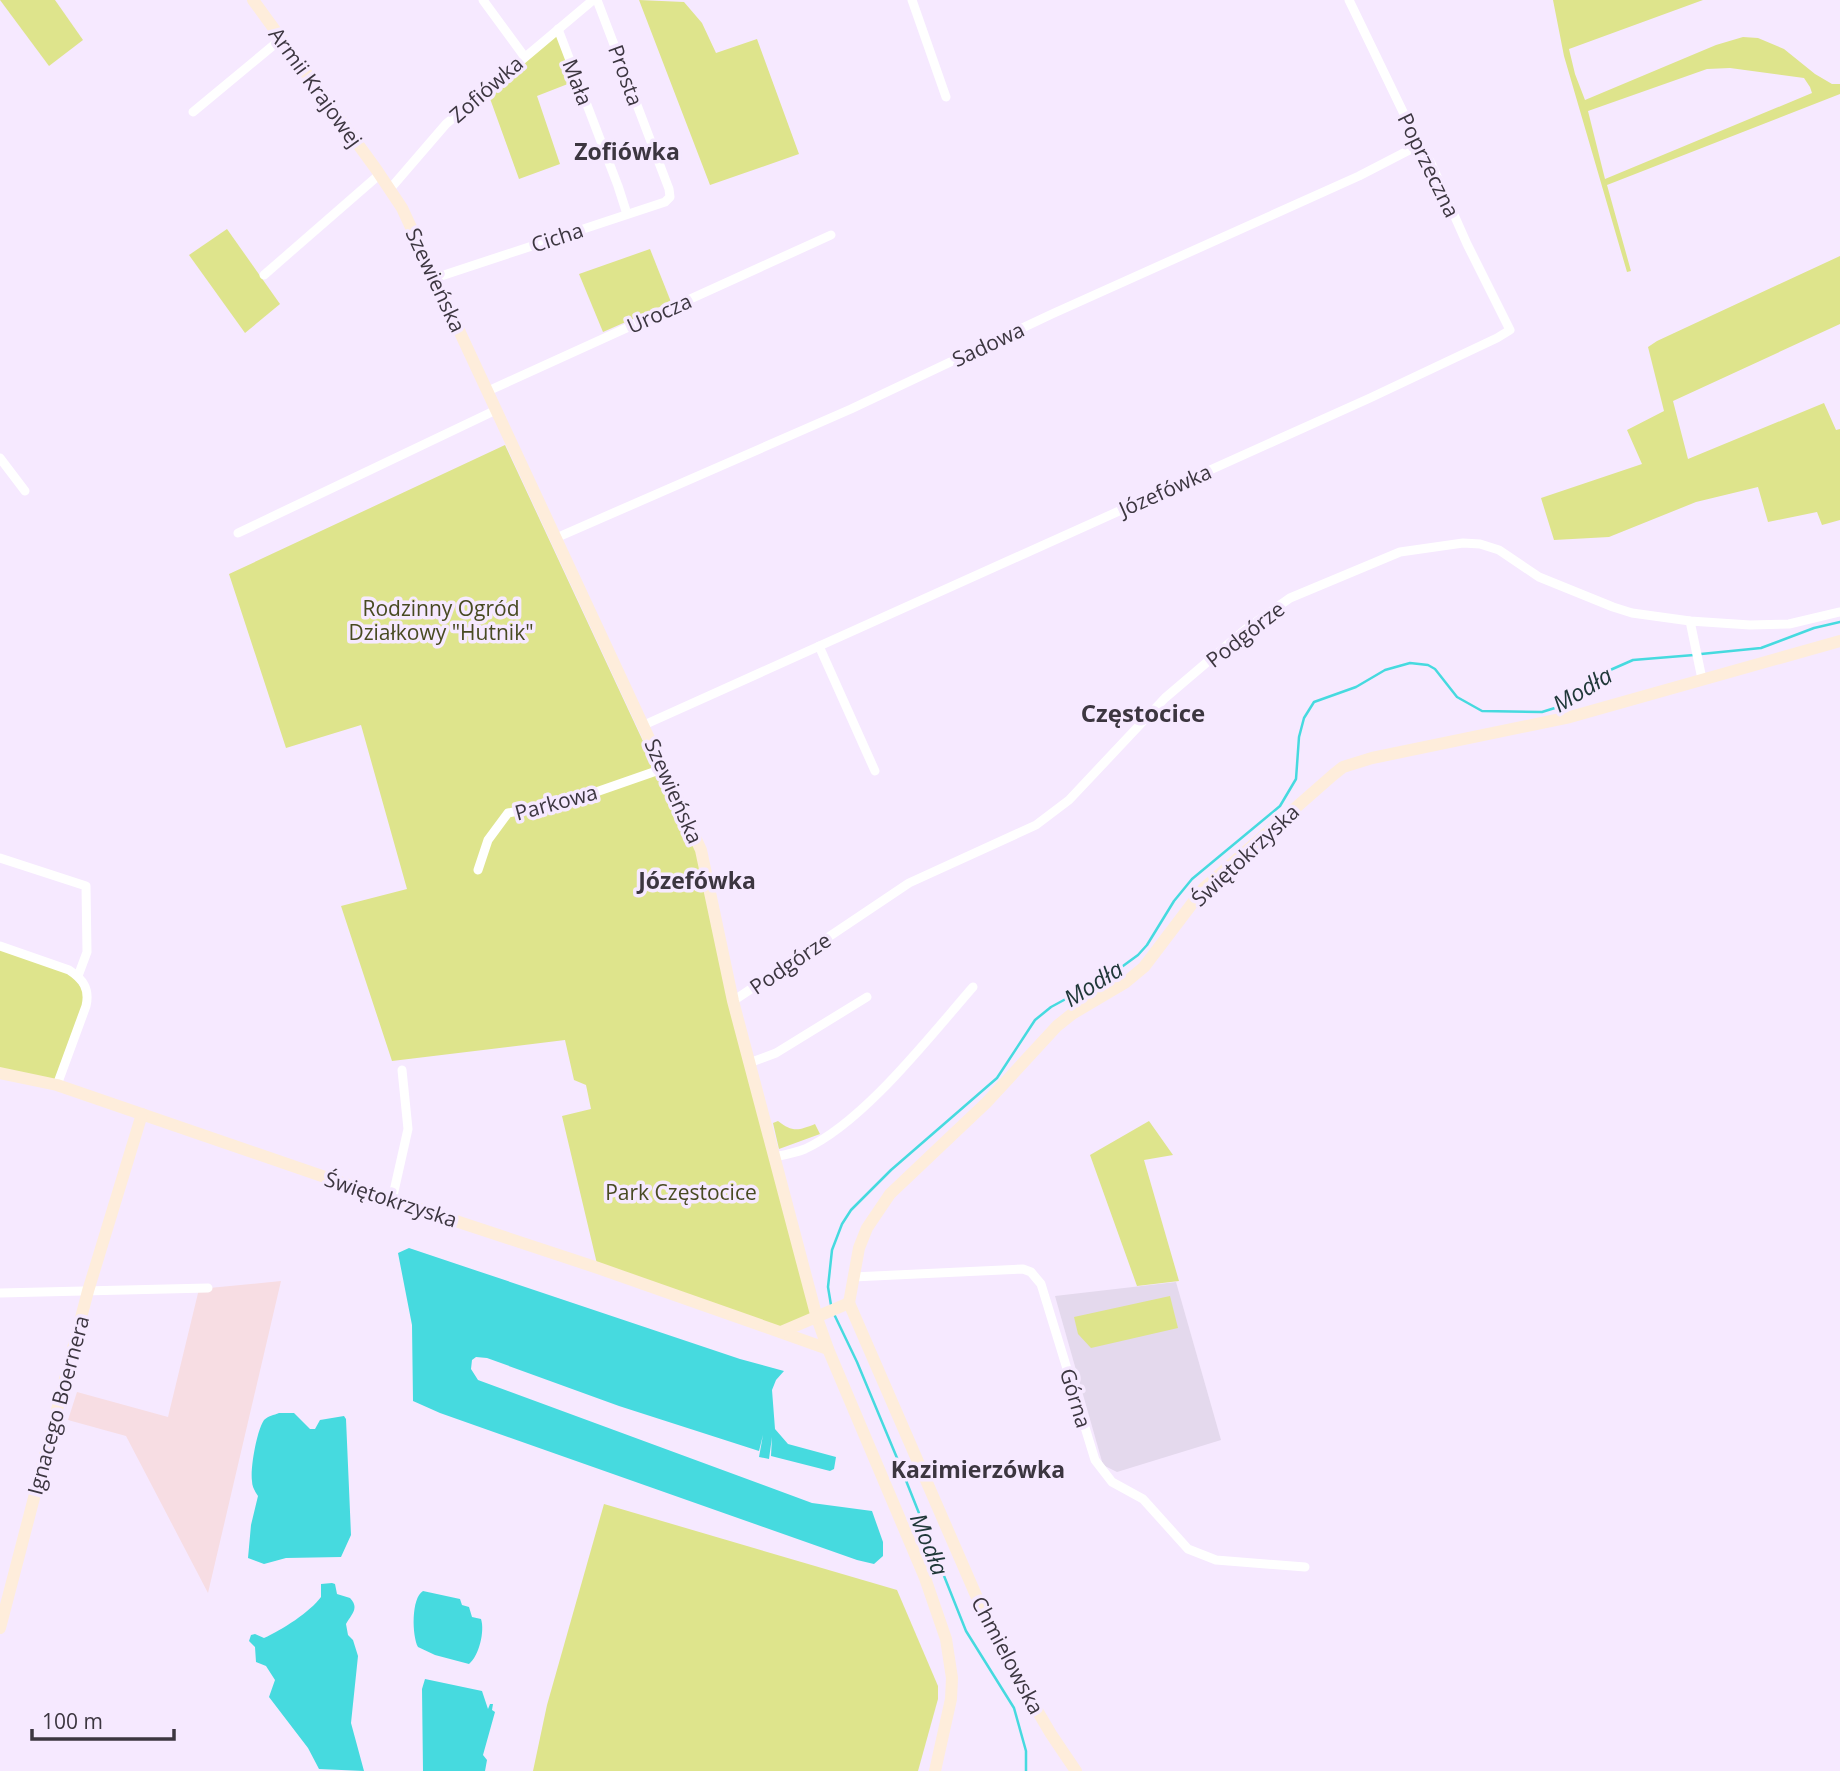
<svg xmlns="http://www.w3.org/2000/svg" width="1840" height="1771" font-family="'Open Sans',sans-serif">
<rect width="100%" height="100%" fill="#f6e9ff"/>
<path fill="#f7dde3" d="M 281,1281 L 208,1593 L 126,1436 L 68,1420 L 77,1392 L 168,1417 L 199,1289 Z"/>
<path fill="#e4d9ed" d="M 1176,1282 L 1221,1440 L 1117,1472 L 1103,1465 L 1055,1296 Z"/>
<g fill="#dee48c" fill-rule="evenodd">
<path d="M 0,0 L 55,0 L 83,40 L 49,66 Z"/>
<path d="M 639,0 L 684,2 L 702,23 L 716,53 L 757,39 L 799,154 L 710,185 Z"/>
<path d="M 1553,0 L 1703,0 L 1569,49 L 1575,74 L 1585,100 L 1716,45 L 1743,37 L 1758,38 L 1784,49 L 1815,74 L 1832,84 L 1840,84 L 1840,94 L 1607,185 L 1631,271 L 1627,272 L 1564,56 ZM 1730,68 L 1804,78 L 1810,87 L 1812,93 L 1605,179 L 1588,111 L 1707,69 Z"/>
<path d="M 556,34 L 578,80 L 537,96 L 560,164 L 519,179 L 488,93 Z"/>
<path d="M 227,229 L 280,304 L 245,333 L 189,255 Z"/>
<path d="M 650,249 L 671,302 L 603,332 L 579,274 Z"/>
<path d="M 1840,256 L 1840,324 L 1673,401 L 1688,459 L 1824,403 L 1836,430 L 1840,429 L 1840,520 L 1822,525 L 1817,512 L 1768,522 L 1758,487 L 1696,502 L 1609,537 L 1554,540 L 1541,498 L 1642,464 L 1627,430 L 1664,411 L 1648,347 L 1657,341 Z"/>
<path d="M 505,445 L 655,767 L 576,799 L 665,768 L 701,850 L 817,1318 L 781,1332 L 598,1268 L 562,1116 L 591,1109 L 586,1085 L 574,1080 L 565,1040 L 392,1061 L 341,906 L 407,889 L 361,725 L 286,748 L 229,574 Z"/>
<path d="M 0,946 L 69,970 L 88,997 L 57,1085 L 0,1073 Z"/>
<path d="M 778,1121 C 792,1132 798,1131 815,1124 L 820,1134 L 779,1149 L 773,1123 Z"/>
<path d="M 1149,1121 L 1173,1155 L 1144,1160 L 1179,1281 L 1137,1286 L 1090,1155 Z"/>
<path d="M 1170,1296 L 1178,1328 L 1091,1348 L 1078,1334 L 1074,1317 Z"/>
<path d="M 604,1504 L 897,1590 L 938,1686 L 938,1699 L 918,1771 L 533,1771 L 547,1705 Z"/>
</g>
<g fill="#46dadf">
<path d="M 409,1248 L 740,1359 L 784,1371 L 776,1380 L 772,1390 L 775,1429 L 788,1444 L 836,1457 L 834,1469 L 830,1471 L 771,1456 L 772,1437 L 769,1459 L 759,1457 L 763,1435 L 759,1451 L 619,1406 L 487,1358 L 476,1357 L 472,1360 L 471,1369 L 478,1380 L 812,1503 L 872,1511 L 883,1542 L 883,1556 L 874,1564 L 857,1560 L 440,1413 L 413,1401 L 412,1325 L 398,1253 Z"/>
<path d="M 279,1413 L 294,1413 L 310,1429 L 315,1429 L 320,1420 L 344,1416 L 346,1419 L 351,1535 L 341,1557 L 286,1558 L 264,1564 L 248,1558 L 251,1525 L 258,1496 C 255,1491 252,1487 252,1481 C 250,1468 257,1430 264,1420 C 268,1416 274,1415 279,1413 Z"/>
<path d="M 332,1583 L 335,1584 L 337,1594 L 350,1598 C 360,1608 351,1615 346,1624 L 348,1635 L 353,1640 L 358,1656 L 351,1723 L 364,1771 L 319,1769 L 308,1748 L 269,1697 L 275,1680 L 266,1666 L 256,1662 L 255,1647 L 249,1641 L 251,1635 L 255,1634 L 264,1638 C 282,1630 310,1612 321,1597 L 321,1584 Z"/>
<path d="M 423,1591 L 460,1599 L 462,1605 L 469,1607 L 472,1617 L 481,1619 C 485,1631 479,1656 469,1664 L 435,1655 L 418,1647 C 412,1636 411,1598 423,1591 Z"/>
<path d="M 425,1679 L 482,1691 L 488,1709 L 490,1704 L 493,1704 L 492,1710 L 495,1712 L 483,1755 L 487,1760 L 485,1771 L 423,1771 L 422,1689 Z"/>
</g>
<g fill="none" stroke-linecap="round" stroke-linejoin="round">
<g stroke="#46dadf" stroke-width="2.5">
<path d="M 1701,654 L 1761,648 L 1814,628 L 1840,622"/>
<path d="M 831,1305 L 828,1287 L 832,1250 L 842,1224 L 851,1210 L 891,1170 L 997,1078 L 1035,1020 L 1051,1007 L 1112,974 L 1138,955 L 1147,945 L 1174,901 L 1192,879 L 1280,806 L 1296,779 L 1299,737 L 1304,718 L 1314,702 L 1356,687 L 1385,670 L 1410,663 L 1428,665 L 1435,669 L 1457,697 L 1482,711 L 1542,712 L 1558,707 L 1592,678 L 1633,660 L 1694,655"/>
<path d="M 834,1314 L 857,1362 L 897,1458 L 966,1631 L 1014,1708 L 1026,1751 L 1026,1771"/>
</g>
<g stroke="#fff" stroke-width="9">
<path d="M 483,0 L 524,56"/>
<path d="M 912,0 L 946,97"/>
<path d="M 558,29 L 618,186 L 627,214"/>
<path d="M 193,112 L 281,39"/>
<path d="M 390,189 L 446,124 L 593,0"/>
<path d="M 264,275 L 380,174"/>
<path d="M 435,278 L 665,202 L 670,197 L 669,189 L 597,0"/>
<path d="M 488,391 L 831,235"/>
<path d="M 0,458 L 25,491"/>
<path d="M 238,533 L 496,410"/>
<path d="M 556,538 L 851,409 L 1052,314 L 1359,176 L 1419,145"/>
<path d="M 1690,621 L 1702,679"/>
<path d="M 819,646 L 875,771"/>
<path d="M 644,725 L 1370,398 L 1497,338 L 1510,330 L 1467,244 L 1431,163 L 1419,145 L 1349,0"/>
<path d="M 0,858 L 86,886 L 87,952 L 78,976"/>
<path d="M 478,870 L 488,840 L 508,813 L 576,799 L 665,768"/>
<path d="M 0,946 L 69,970 C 83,979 90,989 86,1006 L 57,1085"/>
<path d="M 733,1001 L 909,883 L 1036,825 L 1069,800 L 1165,698 L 1246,629 L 1290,598 L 1400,552 L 1463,543 L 1480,544 L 1499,550 L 1539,577 L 1613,607 L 1632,613 L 1690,621 L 1750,625 L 1789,624 L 1840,612"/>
<path d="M 749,1063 L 776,1053 L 867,997"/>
<path d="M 774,1157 C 784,1155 795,1153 805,1149 C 864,1122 930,1036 973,987"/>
<path d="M 392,1200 L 408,1129 L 402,1070"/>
<path d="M 853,1277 L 1023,1269 L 1031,1272 L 1041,1284 L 1095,1460 L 1112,1482 L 1143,1499 L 1188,1549 L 1216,1560 L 1305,1567"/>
<path d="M 0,1293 L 208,1288"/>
</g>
<g stroke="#feeddb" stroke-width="12">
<path d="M 253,0 L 376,169 L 402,208 L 701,850 L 733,1001 L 817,1318 L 828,1349 L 925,1578 L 946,1639 L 952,1678 L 951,1699 L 935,1771"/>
<path d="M 0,1073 L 57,1085 L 383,1197 L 598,1268 L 828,1349"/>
<path d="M 849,1303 L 859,1248 L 867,1228 L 890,1194 L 986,1103 L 1057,1026 L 1072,1014 L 1126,982 L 1144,967 L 1204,888 L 1333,775 L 1343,767 L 1372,758 L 1570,717 L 1840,641"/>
<path d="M 849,1303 L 995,1639 L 1051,1734 L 1076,1771"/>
<path d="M 781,1332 L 849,1303"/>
<path d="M 0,1628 L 88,1291 L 142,1114"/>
</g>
</g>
<g text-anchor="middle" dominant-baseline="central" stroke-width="7" stroke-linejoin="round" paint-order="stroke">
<g font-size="21" fill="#3c3640" stroke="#f6e9ff">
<text transform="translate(626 75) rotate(70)">Prosta</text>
<text transform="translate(578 82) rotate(69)">Mała</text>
<text transform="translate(316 87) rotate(54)">Armii Krajowej</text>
<text transform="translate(486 89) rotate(-41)">Zofiówka</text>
<text transform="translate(1429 165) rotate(64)">Poprzeczna</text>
<text transform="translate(557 237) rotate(-18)">Cicha</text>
<text transform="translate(436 280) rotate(65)">Szewieńska</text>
<text transform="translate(659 313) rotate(-24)">Urocza</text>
<text transform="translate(988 344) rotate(-25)">Sadowa</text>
<text transform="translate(1165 490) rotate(-24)">Józefówka</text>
<text transform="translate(1245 634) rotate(-38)">Podgórze</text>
<text transform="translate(674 791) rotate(66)">Szewieńska</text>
<text transform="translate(556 802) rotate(-15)">Parkowa</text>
<text transform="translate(1245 855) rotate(-43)">Świętokrzyska</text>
<text transform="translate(790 963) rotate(-34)">Podgórze</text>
<text transform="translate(391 1199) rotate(18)">Świętokrzyska</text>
<text transform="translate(1076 1398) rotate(73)">Górna</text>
<text transform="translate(58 1405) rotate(-75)">Ignacego Boernera</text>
<text transform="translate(1008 1655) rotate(62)">Chmielowska</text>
</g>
<g font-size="21" fill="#484a22" stroke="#f6e9ff">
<text x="441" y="608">Rodzinny Ogród<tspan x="441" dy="24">Działkowy "Hutnik"</tspan></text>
<text x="681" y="1192">Park Częstocice</text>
</g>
<g font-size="23" font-weight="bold" fill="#3c3640" stroke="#f6e9ff">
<text x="627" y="151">Zofiówka</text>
<text x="697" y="880">Józefówka</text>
<text x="978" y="1469">Kazimierzówka</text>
</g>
<g font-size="23" font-style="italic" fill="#203839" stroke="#f6e9ff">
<text transform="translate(1582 689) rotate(-31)">Modła</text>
<text transform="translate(1093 983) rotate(-32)">Modła</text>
<text transform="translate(930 1544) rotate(68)">Modła</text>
</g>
<g font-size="24" font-weight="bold" fill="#3c3640" stroke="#f6e9ff">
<text x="1143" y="712">Częstocice</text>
</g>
</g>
<path d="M32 1729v10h142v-10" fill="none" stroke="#3c3640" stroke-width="3.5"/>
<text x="42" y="1729" font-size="21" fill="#3c3640" stroke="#f6e9ff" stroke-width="5" paint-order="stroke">100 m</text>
</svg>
